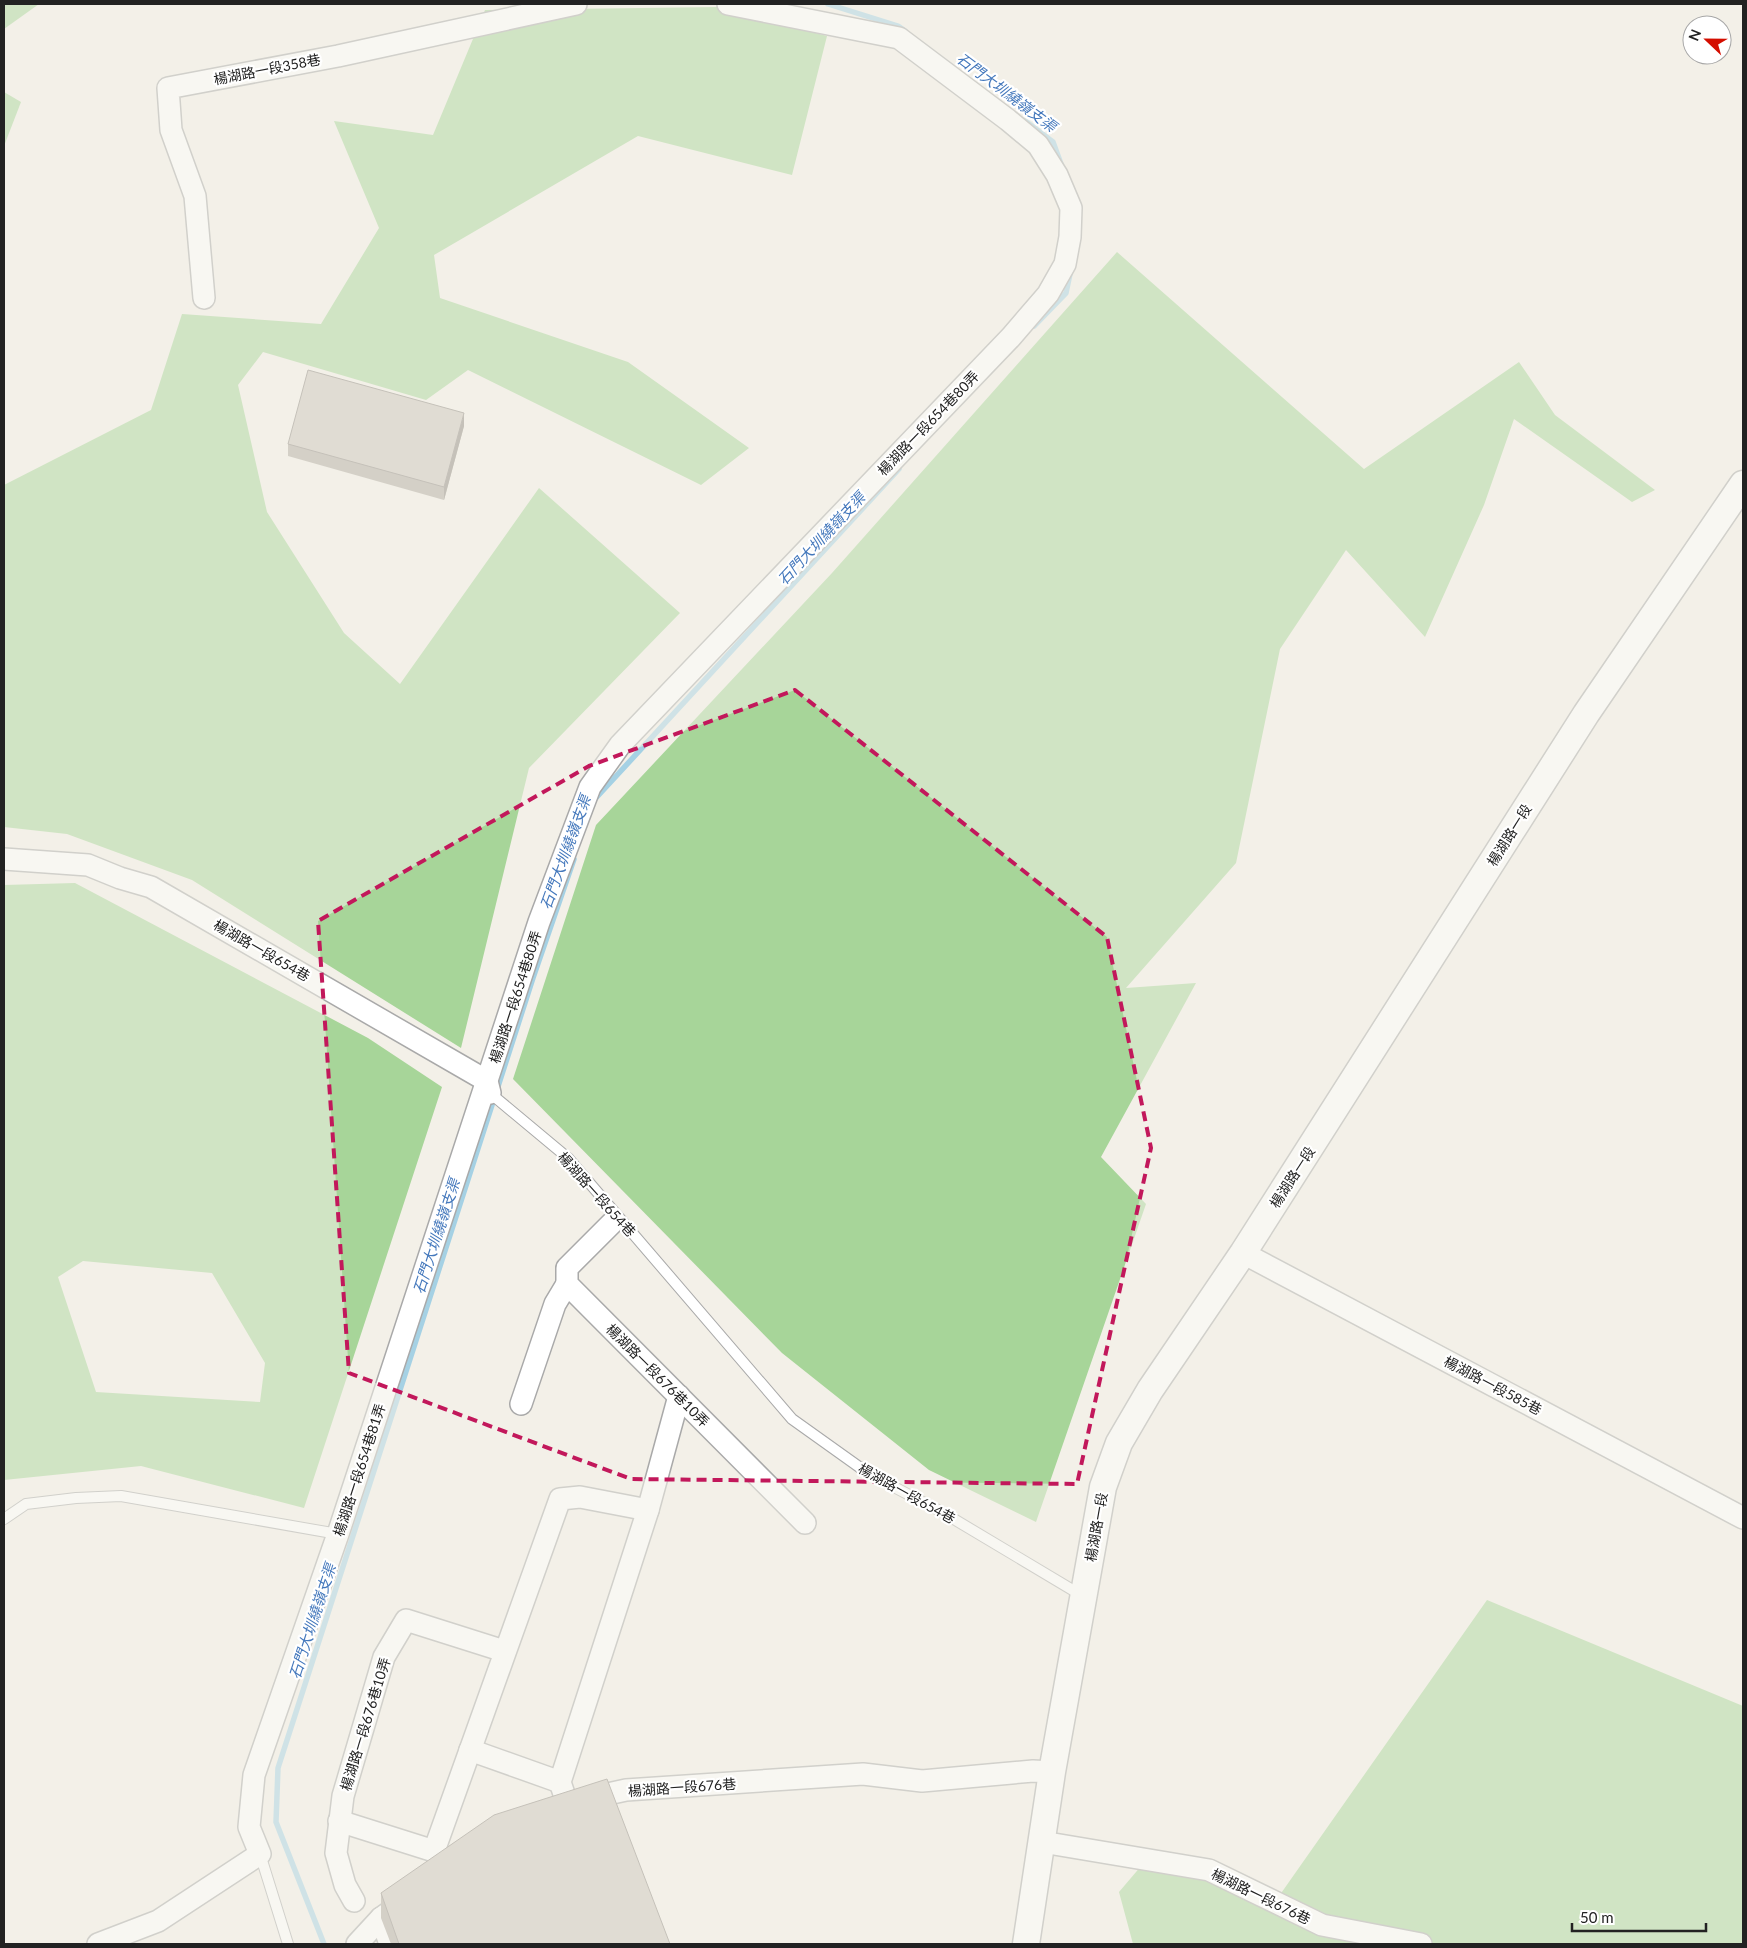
<svg xmlns="http://www.w3.org/2000/svg" width="1747" height="1948" font-family="Lato,'Noto Sans TC',sans-serif">
<rect width="100%" height="100%" fill="#f3f0e8"/>
<g fill="#a7d599" fill-rule="evenodd">
<path d="M 4,4 L 39,4 L 4,29 Z"/>
<path d="M 717,7 L 827,36 L 792,175 L 638,136 L 434,255 L 440,298 L 628,362 L 749,448 L 701,485 L 468,370 L 426,400 L 263,352 L 238,385 L 267,512 L 344,633 L 400,684 L 539,488 L 680,613 L 529,768 L 461,1048 L 192,880 L 67,834 L 4,827 L 4,485 L 151,410 L 182,314 L 321,324 L 379,228 L 334,121 L 433,135 L 485,10 Z"/>
<path d="M 4,92 L 21,102 L 4,146 Z"/>
<path d="M 1117,252 L 1364,469 L 1519,362 L 1555,415 L 1655,490 L 1632,502 L 1514,419 L 1484,505 L 1425,637 L 1346,550 L 1280,649 L 1236,863 L 1126,988 L 1196,983 L 1101,1157 L 1146,1204 L 1036,1522 L 929,1470 L 782,1353 L 513,1079 L 596,825 L 832,573 Z"/>
<path d="M 75,883 L 368,1038 L 442,1087 L 304,1508 L 141,1466 L 4,1480 L 4,885 ZM 83,1261 L 212,1273 L 265,1363 L 260,1402 L 96,1392 L 58,1277 Z"/>
<path d="M 1487,1600 L 1743,1706 L 1743,1944 L 1133,1944 L 1119,1892 L 1142,1865 L 1277,1899 Z"/>
</g>
<g fill="none" stroke-linecap="round" stroke-linejoin="round">
<g stroke="#a5d1e4" stroke-width="5.5">
<path d="M 828,4 L 898,26 L 905,31"/>
<path d="M 1025,121 L 1053,142 L 1061,164"/>
<path d="M 1034,326 L 1066,293 L 1070,274"/>
<path d="M 595,799 L 899,469"/>
<path d="M 324,1944 L 276,1822 L 278,1768 L 533,978 L 574,859"/>
</g>
<g stroke="#a9a9a9" stroke-width="12">
<g id="service">
<path d="M 490,1093 L 568,1158 L 792,1419 L 869,1474 L 942,1512 L 1081,1595"/>
<path d="M 4,1519 L 26,1504 L 76,1498 L 121,1496 L 338,1534"/>
<path d="M 260,1854 L 288,1944"/>
</g>
</g>
<g stroke="#a9a9a9" stroke-width="24">
<g id="minor">
<path d="M 204,298 L 195,196 L 171,130 L 168,88 L 338,56 L 576,4"/>
<path d="M 4,859 L 88,865 L 120,878 L 151,887 L 487,1081 L 490,1093"/>
<path d="M 612,1223 L 567,1268 L 567,1284 L 805,1523"/>
<path d="M 1243,1253 L 1743,1518"/>
<path d="M 521,1404 L 555,1304 L 567,1284"/>
<path d="M 470,1750 L 560,1782"/>
<path d="M 585,1799 L 626,1790 L 863,1774 L 922,1781 L 1033,1771 L 1052,1772"/>
<path d="M 567,1803 L 560,1782 L 648,1510 L 679,1396"/>
<path d="M 339,1821 L 434,1851 L 560,1499 L 580,1497 L 648,1510"/>
<path d="M 1042,1842 L 1209,1870 L 1322,1925 L 1421,1944"/>
<path d="M 354,1901 L 345,1885 L 336,1853 L 343,1796 L 384,1657 L 406,1620 L 504,1651"/>
<path d="M 381,1918 L 390,1944"/>
<path d="M 98,1944 L 158,1921 L 260,1854 L 249,1827 L 254,1775 L 338,1534 L 539,922 L 590,787 L 620,745 L 1011,337 L 1048,294 L 1065,264 L 1070,237 L 1071,208 L 1057,175 L 1038,145 L 1008,120 L 899,38 L 728,4"/>
<path d="M 357,1944 L 381,1918 L 405,1901"/>
</g>
</g>
<g stroke="#a9a9a9" stroke-width="29">
<path id="tertiary" d="M 1026,1944 L 1052,1772 L 1103,1487 L 1119,1443 L 1150,1390 L 1243,1253 L 1586,714 L 1743,484"/>
</g>
<use href="#service" stroke="#fff" stroke-width="10"/>
<use href="#minor" stroke="#fff" stroke-width="21"/>
<use href="#tertiary" stroke="#fff" stroke-width="26"/>
</g>
<g fill="#afa8a0">
<path d="M 464,426 L 444,500 L 288,456 L 288,444 Z"/>
<path d="M 381,1893 L 670,1944 L 391,1944 L 381,1918 Z"/>
</g>
<path fill="#8e8882" d="M 464,413 L 464,426 L 444,500 L 444,487 Z"/>
<g fill="#cbc3ba" stroke="#8e8882">
<path d="M 308,370 L 464,413 L 444,487 L 288,444 Z"/>
<path d="M 607,1779 L 670,1944 L 399,1944 L 381,1893 L 494,1815 Z"/>
</g>
<path d="M0 0H1747V1948H0ZM 795,690 L 1107,937 L 1151,1148 L 1077,1484 L 631,1479 L 349,1373 L 318,921 L 589,766 Z" fill="#f3f0e8" fill-opacity=".55" fill-rule="evenodd"/>
<path fill="none" stroke="#c2185b" stroke-width="4" stroke-dasharray="10 6" stroke-linejoin="round" d="M 795,690 L 1107,937 L 1151,1148 L 1077,1484 L 631,1479 L 349,1373 L 318,921 L 589,766 Z"/>
<g text-anchor="middle" dominant-baseline="central" stroke-width="4.5" stroke-linejoin="round" paint-order="stroke">
<g font-size="14" fill="#222" stroke="#fff">
<text transform="translate(267 69) rotate(-11)">楊湖路一段358巷</text>
<text transform="translate(928 423) rotate(-46)">楊湖路一段654巷80弄</text>
<text transform="translate(1509 835) rotate(-58)">楊湖路一段</text>
<text transform="translate(262 950) rotate(30)">楊湖路一段654巷</text>
<text transform="translate(515 997) rotate(-72)">楊湖路一段654巷80弄</text>
<text transform="translate(1292 1177) rotate(-57)">楊湖路一段</text>
<text transform="translate(597 1194) rotate(48)">楊湖路一段654巷</text>
<text transform="translate(658 1375) rotate(45)">楊湖路一段676巷10弄</text>
<text transform="translate(1493 1385) rotate(28)">楊湖路一段585巷</text>
<text transform="translate(359 1470) rotate(-72)">楊湖路一段654巷81弄</text>
<text transform="translate(907 1493) rotate(29)">楊湖路一段654巷</text>
<text transform="translate(1096 1527) rotate(-80)">楊湖路一段</text>
<text transform="translate(365 1724) rotate(-73)">楊湖路一段676巷10弄</text>
<text transform="translate(682 1787) rotate(-4)">楊湖路一段676巷</text>
<text transform="translate(1261 1896) rotate(26)">楊湖路一段676巷</text>
</g>
<g font-size="15" font-style="italic" fill="#4478bc" stroke="#fff">
<text transform="translate(1007 92) rotate(37)">石門大圳繞嶺支渠</text>
<text transform="translate(821 538) rotate(-47)">石門大圳繞嶺支渠</text>
<text transform="translate(565 852) rotate(-70)">石門大圳繞嶺支渠</text>
<text transform="translate(436 1236) rotate(-72)">石門大圳繞嶺支渠</text>
<text transform="translate(312 1621) rotate(-72)">石門大圳繞嶺支渠</text>
</g>
</g>
<rect width="1747" height="1948" fill="none" stroke="#222222" stroke-width="10"/>
<g transform="translate(1707 40) rotate(292)"><circle r="24" fill="#ffffff" stroke="#a7a7a7"/>
<path d="M0-4L9 19L0 12L-9 19Z" fill="#d40e00"/>
<text y="-8" font-size="14" font-weight="bold" text-anchor="middle" fill="#222222">N</text>
</g>
<path d="M1572 1923v8h134v-8" fill="none" stroke="#222222" stroke-width="2.5"/>
<text x="1580" y="1923" font-size="15" fill="#222222" stroke="#ffffff" stroke-width="4" paint-order="stroke">50 m</text>
</svg>
